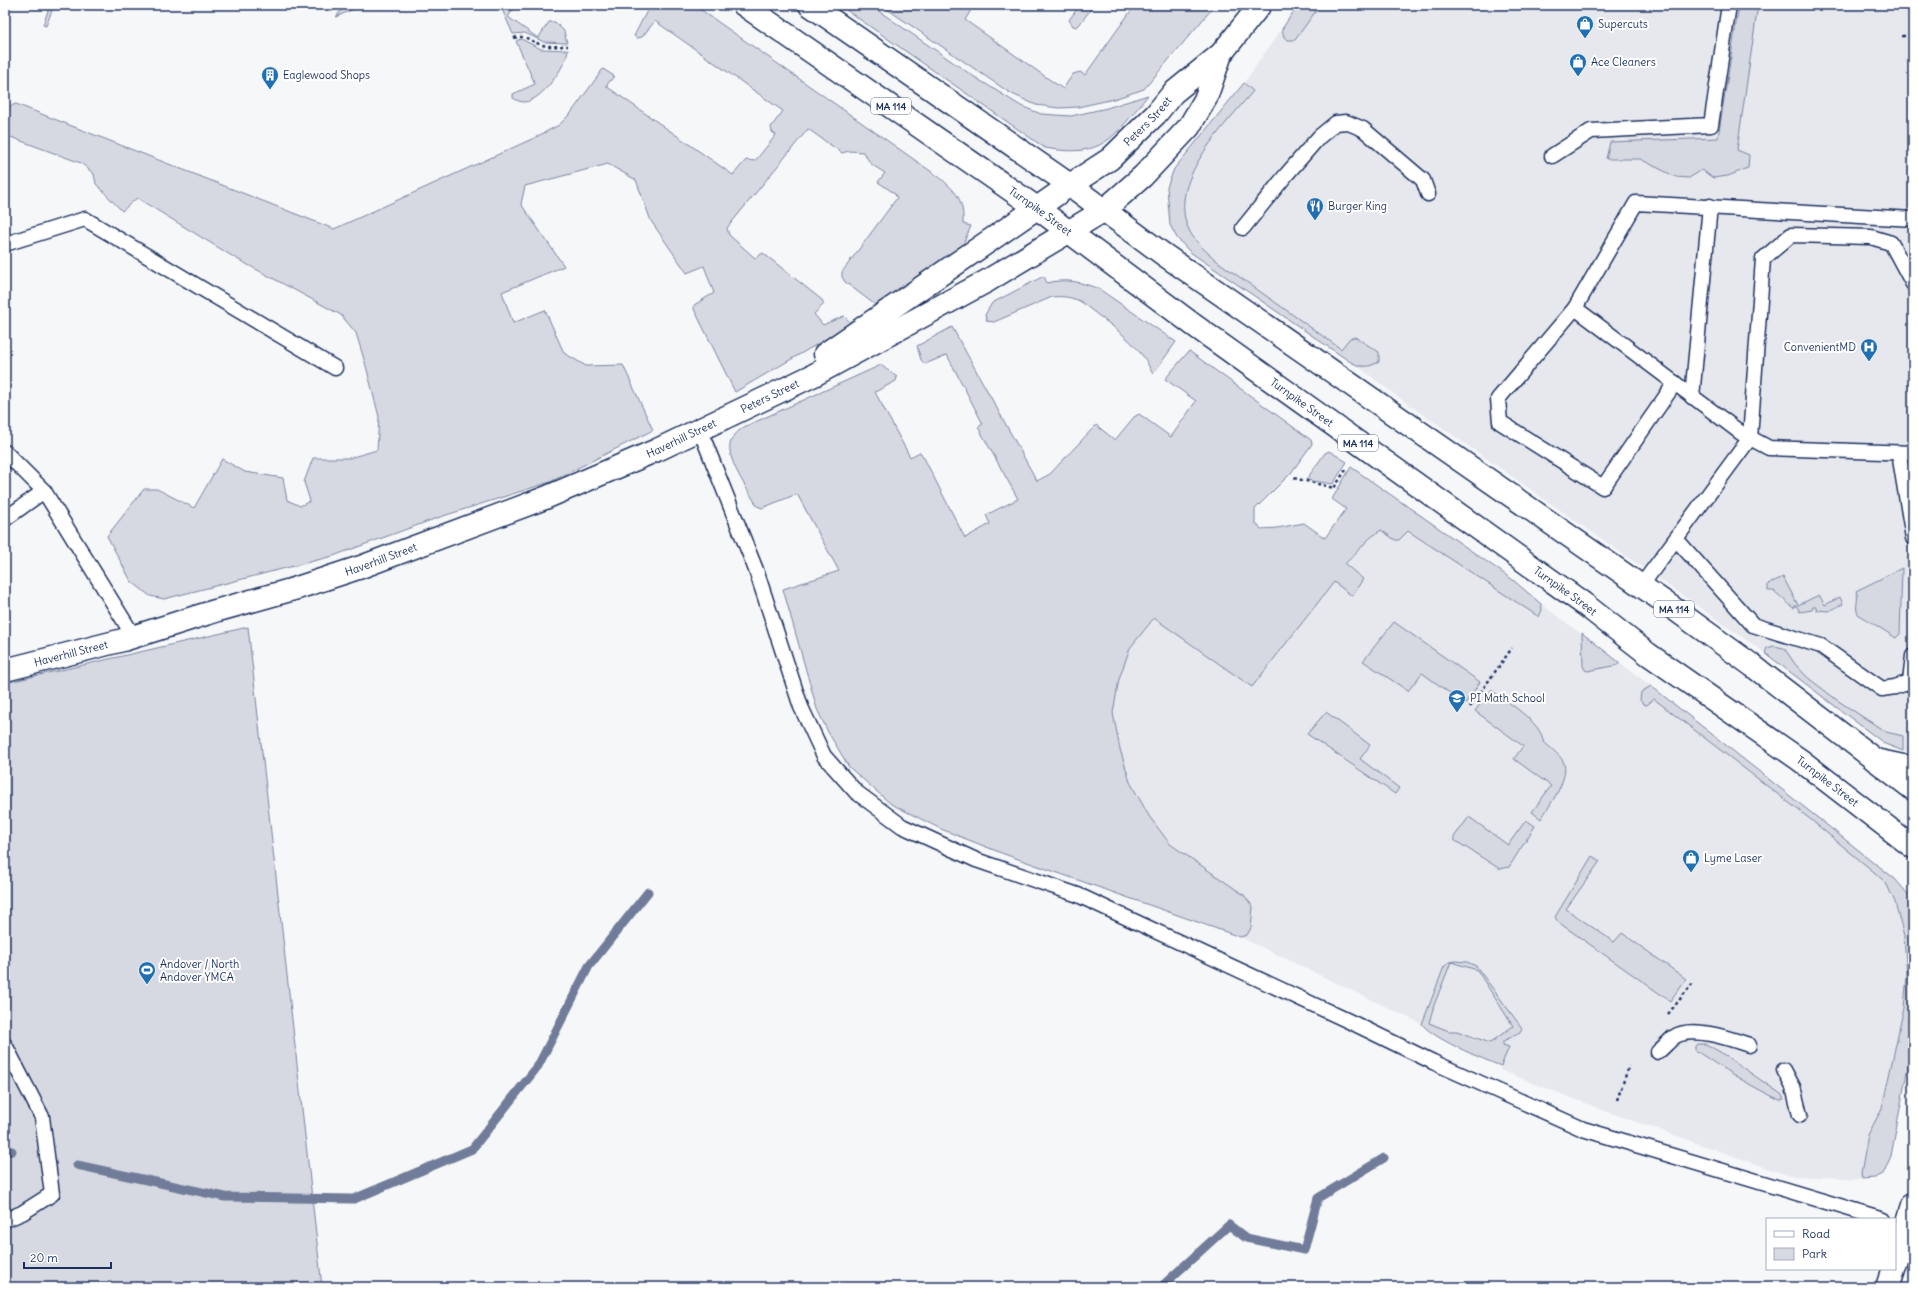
<svg xmlns="http://www.w3.org/2000/svg" width="1918" height="1292" font-family="Delius,sans-serif">
<rect width="100%" height="100%" fill="#f6f7f9"/>
<filter id="ink" filterUnits="userSpaceOnUse"><feTurbulence type="fractalNoise" baseFrequency=".025" numOctaves="2"/><feDisplacementMap in="SourceGraphic" scale="8" xChannelSelector="R" yChannelSelector="G"/><feConvolveMatrix kernelMatrix="1 2 1 2 8 2 1 2 1" color-interpolation-filters="sRGB"/></filter>
<g filter="url(#ink)">
<g fill="#e6e8ee">
<path d="M 1298,5 L 1913,5 L 1913,752 L 1903,751 L 1885,744 L 1765,653 L 1395,395 L 1359,367 L 1190,252 L 1177,238 L 1170,225 L 1167,205 L 1167,187 L 1174,169 L 1244,83 Z"/>
<path d="M 1416,511 L 1532,595 L 1541,604 L 1651,686 L 1895,879 L 1913,900 L 1913,1040 L 1891,1156 L 1883,1174 L 1875,1178 L 1868,1179 L 1790,1176 L 1608,1112 L 1500,1070 L 1501,1066 L 1449,1042 L 1425,1028 L 1422,1024 L 1240,937 L 1247,935 L 1253,907 L 1244,895 L 1170,844 L 1149,816 L 1130,782 L 1120,749 L 1113,713 L 1119,679 L 1130,648 L 1154,618 L 1241,679 L 1368,520 Z"/>
</g>
<g fill="#d6d9e2" stroke="#7884a0" fill-rule="evenodd">
<path d="M 50,5 L 54,5 L 46,26 L 43,25 Z"/>
<path d="M 345,5 L 362,5 L 336,17 Z"/>
<path d="M 500,5 L 516,5 L 508,17 L 538,38 L 549,22 L 555,22 L 564,31 L 567,43 L 544,42 L 525,33 L 513,34 Z"/>
<path d="M 650,5 L 694,5 L 939,177 C 957,192 964,200 963,224 L 971,226 L 960,251 L 878,307 L 845,282 L 842,277 L 842,272 L 897,198 L 894,193 L 878,182 L 885,173 L 871,164 L 863,152 L 849,151 L 842,153 L 808,129 L 727,228 L 729,235 L 755,258 L 763,253 L 822,300 L 824,304 L 814,314 L 823,325 L 844,316 L 851,323 L 850,325 L 735,392 L 694,309 L 694,305 L 714,293 L 704,266 L 687,273 L 651,221 L 636,180 L 608,164 L 525,186 L 521,204 L 564,266 L 502,292 L 513,323 L 545,310 L 564,353 L 586,366 L 623,365 L 653,430 L 550,482 L 437,518 L 333,556 L 164,599 L 150,596 L 131,581 L 107,536 L 144,489 L 157,489 L 194,508 L 222,459 L 245,472 L 283,478 L 287,500 L 300,506 L 310,501 L 304,482 L 313,458 L 349,458 L 377,450 L 379,417 L 366,366 L 356,333 L 341,315 L 237,259 L 137,198 L 122,211 L 96,184 L 94,174 L 81,163 L 5,135 L 5,108 L 16,104 L 334,229 L 532,139 L 559,125 L 571,113 L 603,69 L 614,76 L 606,86 L 733,175 L 746,160 L 755,161 L 776,135 L 772,132 L 771,127 L 783,111 L 655,21 L 642,37 L 637,38 L 634,36 Z"/>
<path d="M 839,5 L 870,5 L 973,76 L 1021,106 L 1041,114 L 1071,116 L 1107,108 L 1148,95 C 1114,137 1104,159 1045,148 Z"/>
<path d="M 881,5 L 974,5 L 965,20 L 1063,89 L 1073,74 L 1080,72 L 1085,75 L 1135,5 L 1211,5 L 1211,10 L 1144,89 L 1114,99 L 1078,107 L 1059,108 L 1036,105 L 1010,93 Z"/>
<path d="M 1080,5 L 1094,5 L 1079,25 L 1077,27 L 1073,26 L 1069,20 Z"/>
<path d="M 1298,5 L 1320,5 L 1295,40 L 1288,40 L 1284,37 L 1282,29 Z"/>
<path d="M 1739,5 L 1758,5 L 1737,150 L 1749,155 L 1748,168 L 1728,176 L 1713,178 L 1702,170 L 1689,178 L 1676,177 L 1640,159 L 1606,159 L 1610,142 L 1718,138 Z"/>
<path d="M 521,39 L 541,49 L 568,50 C 567,65 541,102 524,102 C 520,102 516,100 513,98 L 513,94 L 535,84 L 516,41 Z"/>
<path d="M 1244,83 L 1253,91 C 1225,126 1164,183 1190,232 C 1196,243 1207,252 1217,261 L 1341,349 L 1350,338 L 1355,337 L 1379,352 L 1379,362 C 1367,368 1361,368 1349,361 L 1190,252 L 1177,238 L 1170,225 L 1167,187 L 1174,169 Z"/>
<path d="M 1044,276 L 1047,283 C 1066,278 1081,282 1099,289 L 1176,342 L 1153,374 C 1149,368 1147,360 1142,355 C 1128,335 1099,317 1080,301 C 1070,297 1063,296 1052,297 L 994,322 L 987,321 L 985,315 L 992,303 Z"/>
<path d="M 952,327 L 1037,481 L 1050,474 L 1096,425 L 1115,440 L 1134,417 L 1139,414 L 1171,437 L 1196,401 L 1165,379 L 1189,351 L 1311,440 L 1312,444 L 1291,473 L 1255,509 L 1255,522 L 1261,529 L 1277,528 L 1304,523 L 1325,538 L 1346,509 L 1332,499 L 1351,467 L 1513,580 L 1541,604 L 1542,610 L 1539,617 L 1408,531 L 1399,540 L 1395,540 L 1381,530 L 1370,538 L 1345,564 L 1363,579 L 1352,596 L 1334,582 L 1252,687 L 1154,618 L 1130,648 L 1119,679 L 1113,713 L 1120,749 L 1130,782 L 1149,816 L 1170,844 L 1244,895 L 1253,907 L 1251,928 L 1247,935 L 1240,937 L 1004,854 L 941,829 L 891,804 L 849,767 L 828,732 L 817,709 L 783,589 L 839,571 L 797,494 L 762,508 L 757,506 C 749,491 724,457 731,441 C 733,435 739,431 744,427 L 881,365 L 897,377 L 896,381 L 875,392 L 910,457 L 920,452 L 924,458 L 965,538 L 990,524 L 986,515 L 1018,499 L 978,427 L 983,424 L 947,355 L 925,364 L 921,360 L 917,346 Z"/>
<path d="M 1329,451 L 1347,462 L 1333,484 L 1306,480 L 1325,453 Z"/>
<path d="M 1902,568 L 1900,634 L 1896,638 L 1858,614 C 1854,606 1860,599 1856,591 Z"/>
<path d="M 1783,577 L 1798,605 L 1819,595 L 1825,605 L 1840,597 L 1843,604 L 1829,611 L 1817,610 L 1816,607 L 1813,607 L 1812,610 L 1800,612 L 1796,605 L 1794,608 L 1791,606 L 1774,591 L 1768,591 L 1768,584 Z"/>
<path d="M 1394,622 L 1480,682 L 1465,704 L 1422,673 L 1408,691 L 1363,661 Z"/>
<path d="M 248,627 L 322,1287 L 5,1287 L 5,683 Z"/>
<path d="M 1582,633 L 1620,663 L 1617,665 L 1588,671 L 1585,670 L 1583,666 Z"/>
<path d="M 1774,646 L 1784,648 L 1795,664 L 1807,677 L 1837,700 L 1886,732 L 1903,736 L 1903,751 L 1885,744 L 1765,653 L 1767,648 Z"/>
<path d="M 1651,686 L 1895,879 L 1913,900 L 1913,1040 L 1891,1156 L 1883,1174 L 1875,1178 L 1862,1179 L 1861,1174 L 1868,1135 L 1882,1108 L 1904,1007 L 1907,975 L 1904,937 L 1895,902 L 1886,883 L 1874,872 L 1810,819 L 1654,699 L 1647,705 L 1643,704 L 1640,700 L 1641,692 Z"/>
<path d="M 1491,690 C 1505,700 1543,724 1543,741 C 1549,747 1559,754 1563,761 C 1571,777 1549,806 1541,819 L 1532,812 L 1551,786 L 1514,759 L 1523,746 L 1475,711 Z"/>
<path d="M 1326,712 L 1370,745 L 1360,759 L 1399,788 L 1395,794 L 1307,734 Z"/>
<path d="M 1469,817 L 1508,845 L 1526,820 L 1535,826 L 1509,867 L 1500,869 L 1454,840 L 1454,837 Z"/>
<path d="M 1592,856 L 1600,861 L 1566,909 L 1614,942 L 1622,933 L 1686,979 L 1670,1001 L 1558,922 L 1555,917 Z"/>
<path d="M 1455,961 L 1467,962 L 1476,966 L 1522,1028 L 1520,1033 L 1503,1041 L 1503,1045 L 1509,1047 L 1501,1066 C 1483,1059 1433,1039 1422,1024 L 1444,967 L 1449,962 ZM 1451,962 L 1477,970 L 1513,1026 L 1490,1043 L 1457,1031 L 1449,1031 L 1429,1023 L 1434,1005 Z"/>
<path d="M 1697,1044 L 1706,1044 L 1720,1052 L 1781,1094 L 1784,1099 L 1780,1100 C 1750,1086 1723,1069 1695,1050 L 1695,1046 Z"/>
</g>
<g fill="none" stroke-linecap="round" stroke-linejoin="round">
<g stroke="#707c99" stroke-width="9">
<path d="M 5,1152 L 12,1151"/>
<path d="M 77,1165 L 225,1197 L 354,1199 L 472,1149 L 538,1066 L 589,966 L 648,892"/>
<path d="M 1161,1287 L 1229,1225 L 1246,1238 L 1304,1250 L 1318,1198 L 1384,1158"/>
</g>
<g stroke="#1b2f5e" stroke-width="17">
<g id="lane">
<path d="M 1552,156 L 1591,131 L 1711,125 L 1729,5"/>
<path d="M 1913,219 L 1636,203 L 1575,308 L 1741,433 L 1769,448 L 1913,453"/>
<path d="M 1243,228 L 1286,175 L 1319,137 L 1336,123 L 1346,122 L 1363,129 L 1423,180 L 1428,194"/>
<path d="M 5,244 L 85,219 L 335,368"/>
<path d="M 1575,308 L 1498,399 L 1500,422 L 1603,487 L 1675,383"/>
<path d="M 1692,397 L 1710,206"/>
<path d="M 700,430 L 756,570 L 801,707 L 824,756 L 856,792 L 902,826 L 976,860 L 1078,895 L 1355,1024 L 1433,1062 L 1583,1129 L 1883,1219"/>
<path d="M 5,452 L 44,491 L 134,637"/>
<path d="M 1899,453 L 1913,538"/>
<path d="M 5,519 L 44,491"/>
<path d="M 1676,539 L 1753,625 L 1821,646 L 1882,689 L 1895,687 L 1910,682 L 1913,656"/>
<path d="M 1641,586 L 1750,438 L 1763,259 L 1791,235 L 1871,237 L 1891,243 L 1913,284"/>
<path d="M 5,1045 L 42,1117 L 52,1194 L 22,1213 L 5,1220"/>
<path d="M 1658,1052 C 1664,1047 1669,1041 1674,1037 C 1692,1025 1731,1039 1749,1045"/>
<path d="M 1784,1070 L 1793,1087 L 1800,1115"/>
</g>
</g>
<g stroke="#1b2f5e" stroke-width="25">
<g id="secondary">
<path id="s1" d="M 1070,185 L 1110,159 L 1156,114 L 1173,93 L 1221,54 L 1260,5"/>
<path d="M 1103,211 L 1143,176 L 1189,127 L 1206,98 L 1221,54"/>
<path d="M 825,354 L 1037,208"/>
<path id="s2" d="M 5,670 L 123,640 L 215,611 L 294,589 L 361,567 L 545,498 L 657,450 L 814,375 L 987,281 L 1068,232"/>
<path d="M 1895,1264 L 1913,1204"/>
<path d="M 1887,1287 L 1893,1269"/>
</g>
</g>
<g stroke="#1b2f5e" stroke-width="25">
<path id="primary" d="M 1875,760 L 1903,766 L 1913,766"/>
</g>
<g stroke="#1b2f5e" stroke-width="25">
<g id="highway">
<path id="s3" d="M 744,5 L 1037,208 L 1195,326 L 1584,604 L 1648,654 L 1800,760 L 1913,847"/>
<path d="M 810,5 L 1070,185 L 1163,254 L 1673,608 L 1753,666 L 1913,789"/>
<path d="M 1037,208 L 1070,185"/>
<path d="M 1068,232 L 1103,211"/>
</g>
</g>
<g stroke="#1b2f5e" stroke-width="2.5" stroke-dasharray="3 3" stroke-linecap="butt">
<path d="M 1902,36 L 1913,36"/>
<path d="M 514,38 C 526,34 531,42 542,45 C 550,47 559,46 568,46"/>
<path d="M 1294,478 L 1334,488 L 1347,468"/>
<path d="M 1470,707 L 1512,648"/>
<path d="M 1668,1014 L 1693,983"/>
<path d="M 1617,1100 L 1629,1066"/>
</g>
<use href="#lane" stroke="#fff" stroke-width="14"/>
<use href="#secondary" stroke="#fff" stroke-width="22"/>
<use href="#primary" stroke="#fff" stroke-width="22"/>
<use href="#highway" stroke="#fff" stroke-width="22"/>
</g>
</g>
<defs>
<g id="shop-pin" transform="scale(0.9)"><path d="M0 17L-7.5 6A9.5 9.5 0 1 1 7.5 6Z" fill="#1f6fb2" stroke="#fff"/><path d="M-5-2.5h2.3a2.7 3.5 0 0 1 5.4 0H5L5.5 6h-11ZM-1.5-2.5h3a1.5 2.3 0 0 0-3 0Z" fill="#fff"/></g>
<g id="building-pin" transform="scale(0.9)"><path d="M0 17L-7.5 6A9.5 9.5 0 1 1 7.5 6Z" fill="#1f6fb2" stroke="#fff"/><path d="M-4-6H4V6H1V3H-1V6H-4ZM-2.5-4.3h1.7v1.8h-1.7ZM.8-4.3h1.7v1.8H.8ZM-2.5-1h1.7V.8h-1.7ZM.8-1h1.7V.8H.8Z" fill="#fff"/></g>
<g id="restaurant-pin" transform="scale(0.9)"><path d="M0 17L-7.5 6A9.5 9.5 0 1 1 7.5 6Z" fill="#1f6fb2" stroke="#fff"/><path d="M-5-6h1v4h1v-4h1v4h1v-4h1v5L-1.5 .5V6h-2V.5L-5-1ZM5-6V6H3V1.5H1.5Q1.5-4 5-6Z" fill="#fff"/></g>
<g id="hospital-pin" transform="scale(0.9)"><path d="M0 17L-7.5 6A9.5 9.5 0 1 1 7.5 6Z" fill="#1f6fb2" stroke="#fff"/><path d="M-5-5h3v3.5h4V-5h3V5h-3V1.5h-4V5h-3Z" fill="#fff"/></g>
<g id="school-pin" transform="scale(0.9)"><path d="M0 17L-7.5 6A9.5 9.5 0 1 1 7.5 6Z" fill="#1f6fb2" stroke="#fff"/><path d="M0-5L7-2L0 1L-7-2ZM-4 1L0 2.5L4 1V4Q0 6-4 4Z" fill="#fff"/></g>
<g id="stadium-pin" transform="scale(0.9)"><path d="M0 17L-7.5 6A9.5 9.5 0 1 1 7.5 6Z" fill="#1f6fb2" stroke="#fff"/><path d="M0-5a6.5 5 0 1 0 0 10a6.5 5 0 1 0 0-10ZM-3.5-1.8h7v3.6h-7Z" fill="#fff"/></g>
</defs>
<g fill-rule="evenodd">
<use href="#shop-pin" x="1585" y="24"/>
<use href="#shop-pin" x="1578" y="62"/>
<use href="#building-pin" x="270" y="75"/>
<use href="#restaurant-pin" x="1315" y="206"/>
<use href="#hospital-pin" x="1869" y="347"/>
<use href="#school-pin" x="1457" y="698"/>
<use href="#shop-pin" x="1691" y="858"/>
<use href="#stadium-pin" x="147" y="970"/>
</g>
<g text-anchor="middle" dominant-baseline="central" stroke-width="4" stroke-linejoin="round" paint-order="stroke">
<g fill="#fff" stroke="#5f6d8e" stroke-width="1">
<rect x="871" y="98" width="40" height="16" rx="3"/>
<rect x="1338" y="435" width="40" height="16" rx="3"/>
<rect x="1654" y="601" width="40" height="16" rx="3"/>
</g>
<g font-size="10" font-weight="bold" fill="#1b2f5e">
<text x="891" y="106">MA 114</text>
<text x="1358" y="443">MA 114</text>
<text x="1674" y="609">MA 114</text>
</g>
<g font-size="11" fill="#1b2f5e" stroke="#fff" text-anchor="start">
<text x="1598" y="24">Supercuts</text>
<text x="1591" y="62">Ace Cleaners</text>
<text x="283" y="75">Eaglewood Shops</text>
<text x="1328" y="206">Burger King</text>
<text x="1856" y="347" text-anchor="end">ConvenientMD</text>
<text x="1470" y="698">PI Math School</text>
<text x="1704" y="858">Lyme Laser</text>
<text x="160" y="964">Andover / North<tspan x="160" dy="13">Andover YMCA</tspan></text>
</g>
<g font-size="11" fill="#1b2f5e" stroke="#fff">
<text stroke="none"><textPath href="#s1" startOffset="101">Peters Street</textPath></text>
<text stroke="none"><textPath href="#s3" startOffset="361">Turnpike Street</textPath></text>
<text stroke="none"><textPath href="#s2" startOffset="814">Peters Street</textPath></text>
<text stroke="none"><textPath href="#s3" startOffset="685">Turnpike Street</textPath></text>
<text stroke="none"><textPath href="#s2" startOffset="716">Haverhill Street</textPath></text>
<text stroke="none"><textPath href="#s2" startOffset="392">Haverhill Street</textPath></text>
<text stroke="none"><textPath href="#s3" startOffset="1009">Turnpike Street</textPath></text>
<text stroke="none"><textPath href="#s2" startOffset="68">Haverhill Street</textPath></text>
<text stroke="none"><textPath href="#s3" startOffset="1333">Turnpike Street</textPath></text>
</g>
</g>
<rect width="1918" height="1292" fill="none" stroke="#fff" stroke-width="20"/>
<rect x="10" y="10" width="1898" height="1272" fill="none" stroke="#1b2f5e" stroke-width="1.5" filter="url(#ink)"/>
<rect x="1766" y="1218" width="130" height="52" fill="#ffffff" stroke="#a4acbf"/>
<rect x="1774" y="1231" width="20" height="6" fill="#ffffff" stroke="#a4acbf"/>
<text x="1802" y="1238" font-size="12" fill="#1b2f5e">Road</text>
<rect x="1774" y="1248" width="20" height="12" fill="#d6d9e2" stroke="#a4acbf"/>
<text x="1802" y="1258" font-size="12" fill="#1b2f5e">Park</text>
<path d="M24 1262v6h87v-6" fill="none" stroke="#1b2f5e" stroke-width="2"/>
<text x="30" y="1262" font-size="12" fill="#1b2f5e" stroke="#ffffff" stroke-width="3" paint-order="stroke">20 m</text>
</svg>
